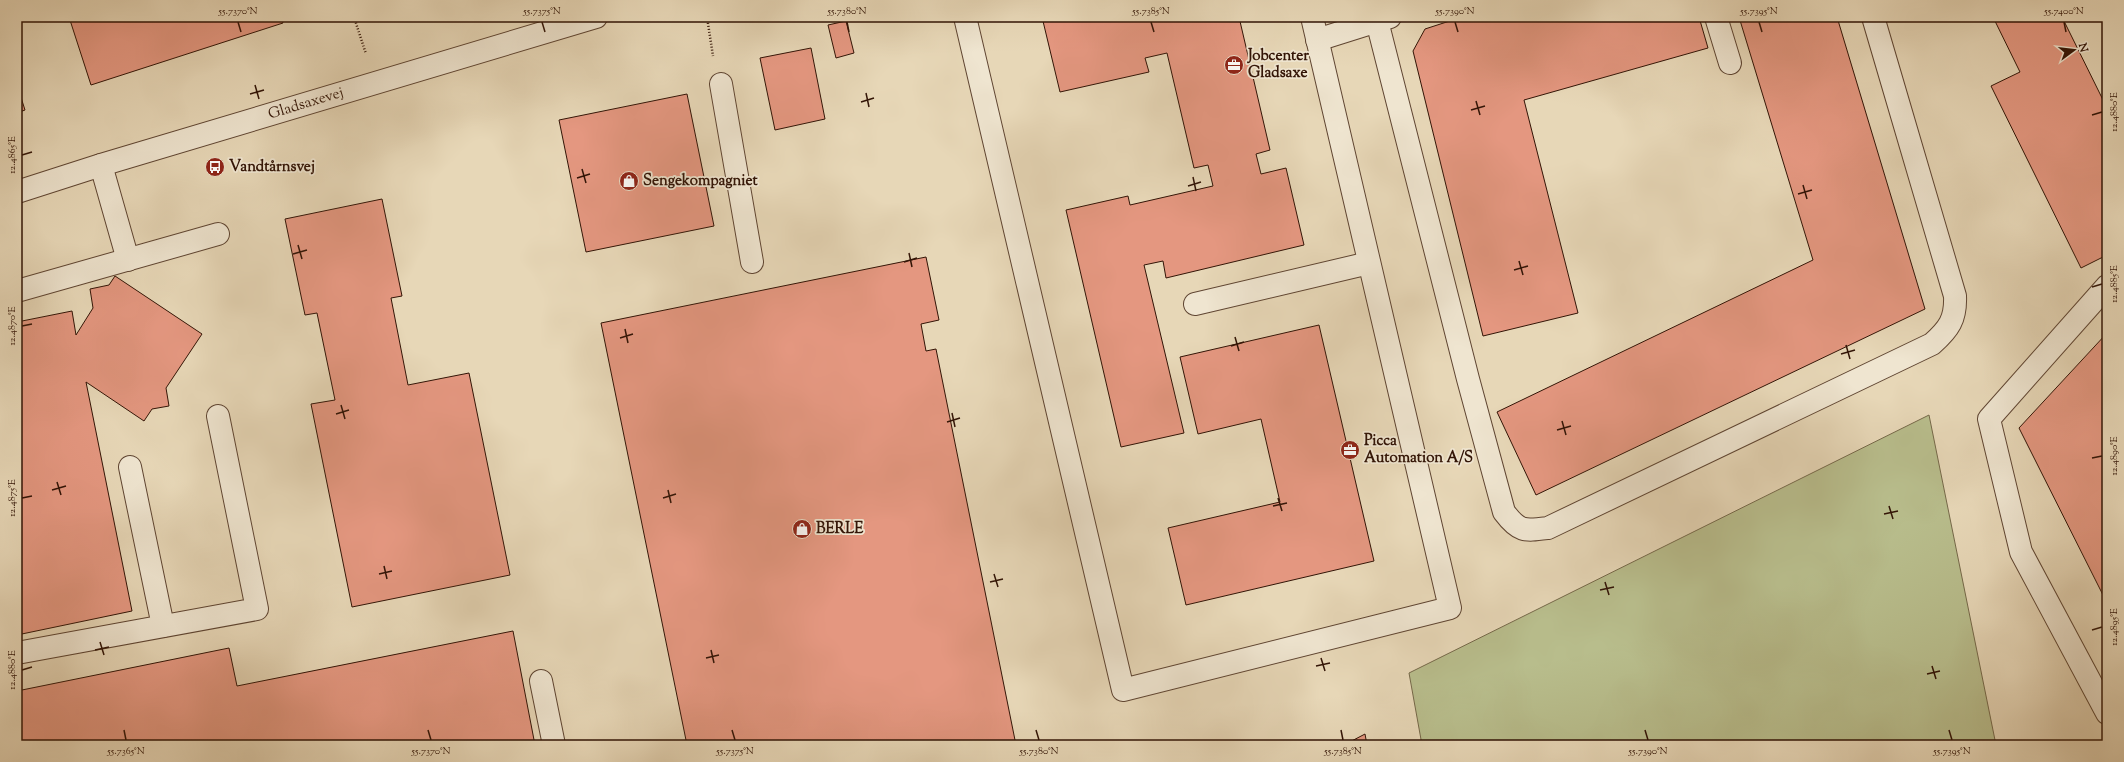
<svg xmlns="http://www.w3.org/2000/svg" width="2124" height="762" font-family="'Sorts Mill Goudy',serif">
<rect width="100%" height="100%" fill="#e7d7b7"/>
<filter id="stains"><feTurbulence type="fractalNoise" baseFrequency=".005" numOctaves="4"/><feColorMatrix values="0 0 0 0 .2 0 0 0 0 .09 0 0 0 0 .02 0 0 0 .5 -.17"/></filter>
<radialGradient id="worn" r=".72"><stop offset=".6" stop-color="#630" stop-opacity="0"/><stop offset="1" stop-color="#630" stop-opacity=".3"/></radialGradient>
<path fill="#b8bd8c" stroke="#756849" d="M 1929,415 L 1996,745 L 1422,745 L 1409,673 Z"/>
<g fill="#e49780" stroke="#321406">
<path d="M 69,17 L 281,17 L 283,23 L 91,85 Z"/>
<path d="M 1042,17 L 1239,17 L 1270,150 L 1256,154 L 1261,174 L 1286,168 L 1304,245 L 1166,278 L 1163,261 L 1144,265 L 1184,433 L 1121,447 L 1066,210 L 1128,196 L 1130,205 L 1213,186 L 1208,165 L 1194,168 L 1167,53 L 1145,58 L 1149,72 L 1060,92 Z"/>
<path d="M 1462,17 L 1699,17 L 1708,48 L 1524,100 L 1578,313 L 1483,336 L 1413,51 L 1425,29 Z"/>
<path d="M 1739,17 L 1837,17 L 1925,309 L 1536,495 L 1497,412 L 1813,260 Z"/>
<path d="M 1993,17 L 2062,17 L 2107,108 L 2107,255 L 2081,268 L 1991,86 L 2020,72 Z"/>
<path d="M 846,21 L 854,53 L 836,58 L 828,25 Z"/>
<path d="M 811,48 L 825,119 L 775,130 L 760,58 Z"/>
<path d="M 17,85 L 25,110 L 17,113 Z"/>
<path d="M 687,94 L 714,226 L 586,252 L 559,120 Z"/>
<path d="M 382,199 L 402,296 L 391,298 L 408,385 L 469,373 L 510,575 L 352,607 L 311,404 L 335,400 L 317,313 L 305,315 L 285,219 Z"/>
<path d="M 926,257 L 939,320 L 921,324 L 926,351 L 936,349 L 1016,745 L 687,745 L 601,323 Z"/>
<path d="M 115,276 L 202,334 L 166,388 L 169,406 L 152,409 L 144,421 L 86,382 L 132,611 L 17,635 L 17,322 L 72,311 L 76,335 L 93,308 L 90,289 L 109,285 Z"/>
<path d="M 1319,325 L 1374,561 L 1186,605 L 1168,528 L 1280,502 L 1261,419 L 1198,434 L 1180,357 Z"/>
<path d="M 2107,333 L 2107,603 L 2019,428 Z"/>
<path d="M 513,631 L 535,745 L 17,745 L 17,691 L 229,648 L 237,686 Z"/>
<path d="M 1365,734 L 1367,745 L 1344,745 Z"/>
</g>
<g fill="none" stroke-linecap="round" stroke-linejoin="round">
<g stroke="#5f4532" stroke-width="24">
<g id="minor">
<path d="M 965,17 L 1123,690 L 1450,608 L 1312,17"/>
<path d="M 1716,17 L 1730,63"/>
<path d="M 1377,21 L 1468,379 L 1504,512 C 1519,532 1524,531 1548,528 L 1932,344 C 1949,329 1956,319 1955,296 L 1873,17"/>
<path d="M 1317,40 L 1390,17"/>
<path d="M 721,84 L 752,262"/>
<path d="M 101,165 L 128,260"/>
<path d="M 17,192 L 101,165 L 596,17"/>
<path d="M 2107,286 L 1989,419 L 2021,552 L 2107,713"/>
<path d="M 17,291 L 218,234"/>
<path d="M 1195,304 L 1369,263"/>
<path d="M 130,467 L 163,626"/>
<path d="M 17,653 L 257,609 L 218,416"/>
<path d="M 541,681 L 554,745"/>
</g>
</g>
<g stroke="#321406" stroke-width="2.5" stroke-dasharray="1 2" stroke-linecap="butt">
<path d="M 354,17 L 366,54"/>
<path d="M 707,17 L 713,56"/>
</g>
<use href="#minor" stroke="#efe5d0" stroke-width="22"/>
</g>
<path fill="none" stroke="#321406" stroke-width="1.5" d="M 238,22 L 241,32M 542,22 L 545,32M 847,22 L 849,32M 1151,22 L 1154,32M 1455,22 L 1458,32M 1759,22 L 1762,32M 2064,22 L 2066,32M 255,85 L 259,99M 866,93 L 869,107M 250,94 L 264,90M 1476,101 L 1480,115M 861,102 L 874,98M 1471,110 L 1485,106M 2092,115 L 2102,112M 22,155 L 32,152M 582,169 L 586,183M 1193,177 L 1196,191M 577,178 L 590,174M 1803,185 L 1807,199M 1188,186 L 1201,182M 1798,194 L 1812,190M 298,245 L 302,259M 909,253 L 912,267M 293,254 L 307,250M 1519,261 L 1523,275M 904,262 L 917,258M 1514,270 L 1528,266M 2092,287 L 2102,284M 22,326 L 32,324M 625,329 L 628,343M 1235,337 L 1239,351M 620,338 L 633,334M 1846,345 L 1850,359M 1231,346 L 1244,342M 1841,354 L 1855,350M 341,405 L 345,419M 952,413 L 955,427M 336,414 L 349,410M 1562,421 L 1566,435M 947,422 L 960,418M 1557,430 L 1571,426M 2092,458 L 2102,456M 57,482 L 61,495M 52,490 L 66,486M 668,490 L 671,503M 22,498 L 32,496M 663,498 L 676,494M 1278,498 L 1282,511M 1273,506 L 1287,503M 1889,506 L 1893,519M 1884,514 L 1898,511M 384,566 L 387,579M 379,574 L 392,571M 994,574 L 998,587M 990,582 L 1003,579M 1605,582 L 1609,595M 1600,590 L 1614,587M 2092,630 L 2102,627M 100,642 L 104,655M 95,650 L 109,647M 711,650 L 714,663M 706,658 L 719,655M 1321,658 L 1325,671M 1316,666 L 1330,663M 1932,666 L 1936,679M 22,670 L 32,667M 1927,674 L 1940,671M 124,730 L 126,740M 428,730 L 431,740M 732,730 L 735,740M 1036,730 L 1039,740M 1341,730 L 1343,740M 1645,730 L 1648,740M 1949,730 L 1952,740"/>
<defs>
<g id="office-disc" transform="scale(1)"><circle r="9.5" fill="#8f2418" stroke="#efe5d0"/><path d="M-6-3h4V-5.5h4V-3h4V5H-6ZM-1-4.5V-3h2v-1.5ZM-6 0V1H6V0Z" fill="#fff"/></g>
<g id="bus-disc" transform="scale(1)"><circle r="9.5" fill="#8f2418" stroke="#efe5d0"/><path d="M-5-6H5V4H4V6H2V4H-2V6H-4V4H-5ZM-3.5-4V0h7V-4ZM-3.5 1.2v1.5H-2V1.2ZM2 1.2v1.5H3.5V1.2Z" fill="#fff"/></g>
<g id="shop-disc" transform="scale(1)"><circle r="9.5" fill="#8f2418" stroke="#efe5d0"/><path d="M-5-2.5h2.3a2.7 3.5 0 0 1 5.4 0H5L5.5 6h-11ZM-1.5-2.5h3a1.5 2.3 0 0 0-3 0Z" fill="#fff"/></g>
</defs>
<g fill-rule="evenodd">
<use href="#office-disc" x="1234" y="65"/>
<use href="#bus-disc" x="215" y="167"/>
<use href="#shop-disc" x="629" y="181"/>
<use href="#office-disc" x="1350" y="450"/>
<use href="#shop-disc" x="802" y="529"/>
</g>
<g text-anchor="middle" dominant-baseline="central" stroke-width="3.5" stroke-linejoin="round" paint-order="stroke">
<g font-size="15" font-weight="bold" fill="#321406" stroke="#efe5d0" text-anchor="start">
<text x="1248" y="56">Jobcenter<tspan x="1248" dy="17">Gladsaxe</tspan></text>
<text x="229" y="167">Vandtårnsvej</text>
<text x="643" y="181">Sengekompagniet</text>
<text x="1364" y="441">Picca<tspan x="1364" dy="17">Automation A/S</tspan></text>
<text x="816" y="529">BERLE</text>
</g>
<g font-size="15" fill="#321406" stroke="#efe5d0">
<text transform="translate(306 104) rotate(-17)">Gladsaxevej</text>
</g>
</g>
<rect width="2124" height="762" fill="none" stroke="#e7d7b7" stroke-width="44"/>
<g transform="translate(2074 50) rotate(75)" stroke="#efe5d0" stroke-width="3" paint-order="stroke">
<path d="M0-3L7 15L0 10L-7 15Z" fill="#321406"/>
<text y="-6" font-size="11" font-weight="bold" text-anchor="middle" fill="#321406">N</text>
</g>
<rect x="22" y="22" width="2080" height="718" fill="none" stroke="#321406" stroke-width="1.5"/>
<g font-size="10" text-anchor="middle" fill="#321406">
<text x="238" y="14">55.7370°N</text>
<text x="542" y="14">55.7375°N</text>
<text x="847" y="14">55.7380°N</text>
<text x="1151" y="14">55.7385°N</text>
<text x="1455" y="14">55.7390°N</text>
<text x="1759" y="14">55.7395°N</text>
<text x="2064" y="14">55.7400°N</text>
<text transform="translate(2113 112) rotate(-90)" y="4">12.4880°E</text>
<text transform="translate(11 155) rotate(-90)" y="4">12.4865°E</text>
<text transform="translate(2113 284) rotate(-90)" y="4">12.4885°E</text>
<text transform="translate(11 326) rotate(-90)" y="4">12.4870°E</text>
<text transform="translate(2113 456) rotate(-90)" y="4">12.4890°E</text>
<text transform="translate(11 498) rotate(-90)" y="4">12.4875°E</text>
<text transform="translate(2113 627) rotate(-90)" y="4">12.4895°E</text>
<text transform="translate(11 670) rotate(-90)" y="4">12.4880°E</text>
<text x="126" y="754">55.7365°N</text>
<text x="431" y="754">55.7370°N</text>
<text x="735" y="754">55.7375°N</text>
<text x="1039" y="754">55.7380°N</text>
<text x="1343" y="754">55.7385°N</text>
<text x="1648" y="754">55.7390°N</text>
<text x="1952" y="754">55.7395°N</text>
</g>
<rect width="100%" height="100%" filter="url(#stains)"/>
<rect width="100%" height="100%" fill="url(#worn)"/>
</svg>
